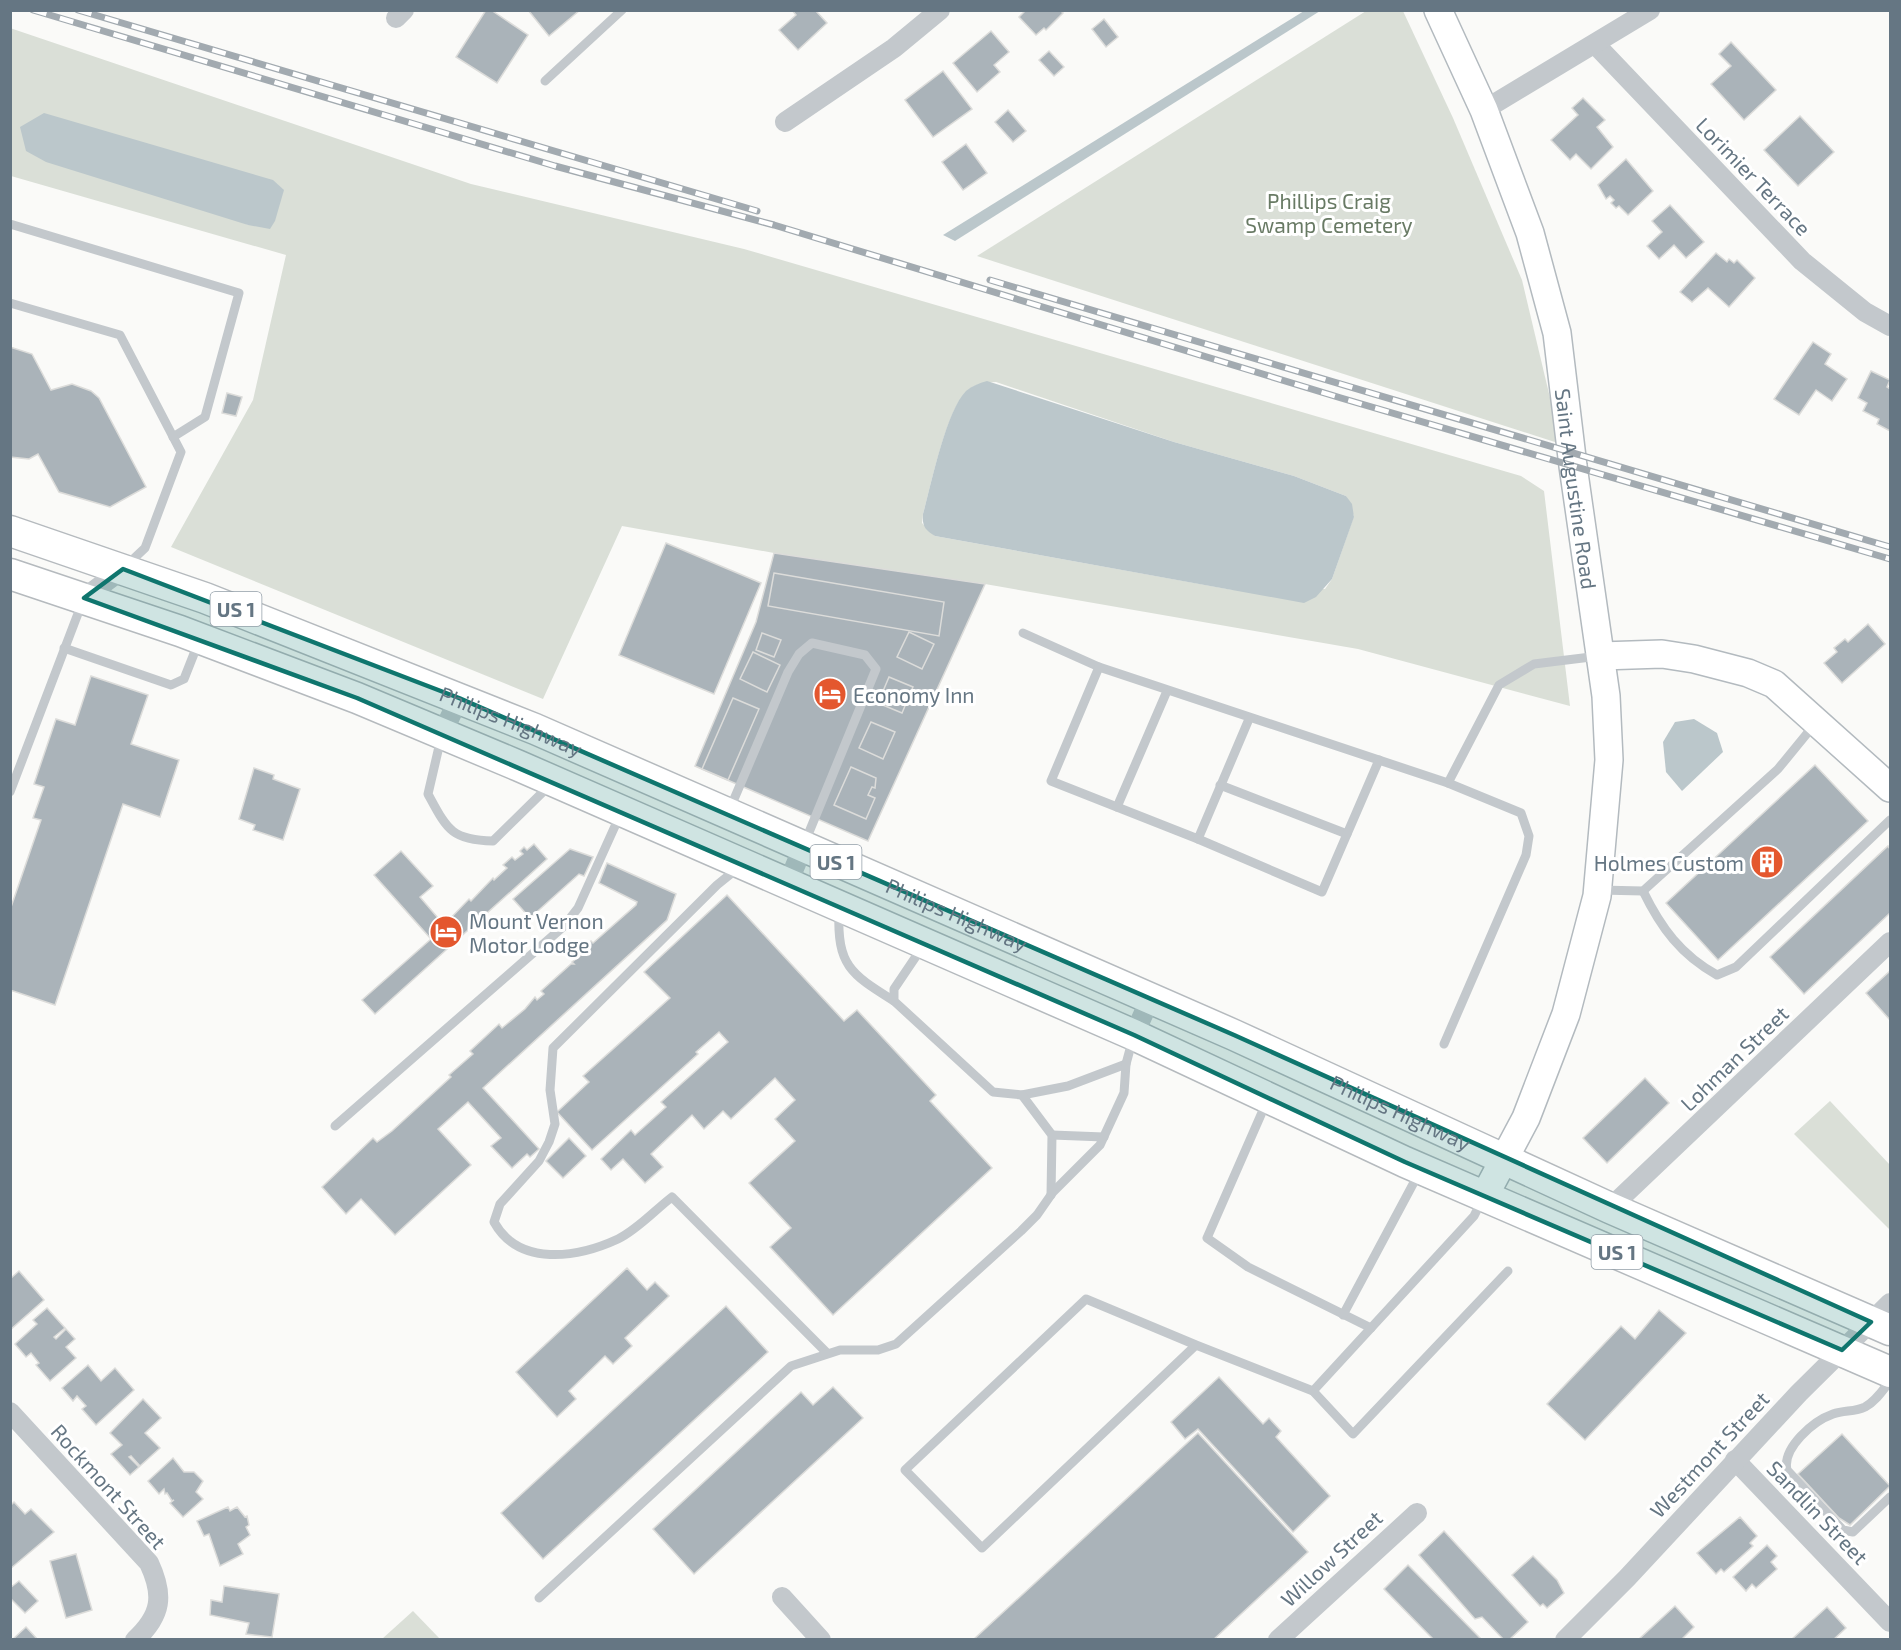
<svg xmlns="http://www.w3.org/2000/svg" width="1901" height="1650" font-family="'Exo 2',sans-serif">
<rect width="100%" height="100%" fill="#fafaf8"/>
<g fill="#dadfd7" fill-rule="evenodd">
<path d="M 1366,11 L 1403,11 L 1453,118 L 1522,280 L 1561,444 L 977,256 Z"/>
<path d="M 10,28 L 471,184 L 744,249 L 1521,476 L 1544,491 L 1570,706 L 1358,649 L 985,584 L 774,553 L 622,526 L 543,699 L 171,547 L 253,400 L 286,255 L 11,176 ZM 284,190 L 248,225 L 241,221 ZM 996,382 L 1174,442 L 1294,476 L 1346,496 L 1354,516 L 1332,579 L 1325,589 L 1233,590 L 935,536 L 922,523 L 923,514 C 931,485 946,412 966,392 C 975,383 984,383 996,382 Z"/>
<path d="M 1830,1101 L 1890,1165 L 1890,1230 L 1794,1134 Z"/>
<path d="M 413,1611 L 440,1639 L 382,1639 Z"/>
</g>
<g fill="#bbc7cb">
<path d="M 1304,11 L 1320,11 L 955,241 L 943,235 Z"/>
<path d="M 44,113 L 273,180 L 284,190 L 275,221 L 270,229 L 248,225 L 46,162 L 26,151 L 20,127 Z"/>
<path d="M 987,381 L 1174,442 L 1294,476 L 1346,496 L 1352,504 L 1354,517 L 1332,579 L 1316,597 L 1304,603 L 935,536 C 925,530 922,526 923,514 C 931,485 946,411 966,391 C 972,386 979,383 987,381 Z"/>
<path d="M 1694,719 L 1717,733 L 1723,752 L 1682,791 L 1666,772 L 1663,742 L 1675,722 Z"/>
</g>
<g fill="#aab3b9" stroke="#dcdcda" stroke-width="1.5">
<path d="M 486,10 L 491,10 L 528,35 L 497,83 L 456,57 Z"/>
<path d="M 528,10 L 580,10 L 549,36 Z"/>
<path d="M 792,10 L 815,10 L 827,23 L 798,50 L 779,30 L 796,15 Z"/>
<path d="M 1026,10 L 1060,10 L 1063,13 L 1046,30 L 1044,28 L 1036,35 L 1019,17 Z"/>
<path d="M 1104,19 L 1118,37 L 1106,47 L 1092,29 Z"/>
<path d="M 991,31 L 1009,52 L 994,65 L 1000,72 L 977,92 L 953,63 Z"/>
<path d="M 1731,42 L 1776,90 L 1744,120 L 1711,84 L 1731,66 L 1719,54 Z"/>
<path d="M 1049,51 L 1064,67 L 1054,76 L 1039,60 Z"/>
<path d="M 943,71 L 972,109 L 933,137 L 905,100 Z"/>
<path d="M 1583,98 L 1605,120 L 1597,127 L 1613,147 L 1591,169 L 1576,154 L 1570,160 L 1551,140 L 1578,115 L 1572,108 Z"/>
<path d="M 1008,110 L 1026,131 L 1013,142 L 995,122 Z"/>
<path d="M 1800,116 L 1834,152 L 1798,186 L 1764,150 Z"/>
<path d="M 966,144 L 987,173 L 963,190 L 942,162 Z"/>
<path d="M 1626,159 L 1653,191 L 1628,215 L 1619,206 L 1616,208 L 1611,203 L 1614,200 L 1610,196 L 1606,199 L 1598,185 Z"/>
<path d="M 1670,205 L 1704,242 L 1686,258 L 1674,245 L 1659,259 L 1647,246 L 1662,232 L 1652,221 Z"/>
<path d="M 1716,253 L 1727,262 L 1729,259 L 1734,263 L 1737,260 L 1755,278 L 1729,307 L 1708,288 L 1692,302 L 1680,292 Z"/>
<path d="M 1813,342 L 1831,354 L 1825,364 L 1847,379 L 1832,401 L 1816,390 L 1799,415 L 1774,399 Z"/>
<path d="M 10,347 L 32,354 L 51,390 L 72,384 L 91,391 L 99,398 L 146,487 L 110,507 L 59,492 L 38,454 L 29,459 L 10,457 Z"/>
<path d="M 1871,371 L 1890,380 L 1887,387 L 1890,389 L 1890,431 L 1877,424 L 1879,419 L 1863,411 L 1867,403 L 1858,398 Z"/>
<path d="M 227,393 L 242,397 L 236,416 L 222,413 Z"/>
<path d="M 666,543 L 761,583 L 714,694 L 619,655 Z"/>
<path d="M 774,553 L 985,584 L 868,841 L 695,766 L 756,622 Z"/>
<path d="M 774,573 L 944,602 L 939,636 L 768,606 Z"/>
<path d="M 1868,624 L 1885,644 L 1842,683 L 1824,663 L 1837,652 L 1834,648 L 1845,639 L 1848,642 Z"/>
<path d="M 909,632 L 934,644 L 922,669 L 897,657 Z"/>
<path d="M 762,633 L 781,640 L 774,657 L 756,650 Z"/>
<path d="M 753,652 L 780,665 L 767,692 L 740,679 Z"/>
<path d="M 91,676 L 148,695 L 131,744 L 179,760 L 160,817 L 123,804 L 55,1005 L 10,990 L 10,910 L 41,820 L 33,818 L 44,787 L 34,784 L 56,719 L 75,725 Z"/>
<path d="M 889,677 L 913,687 L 902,713 L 878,703 Z"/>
<path d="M 733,698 L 759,709 L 728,780 L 702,769 Z"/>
<path d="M 871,722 L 895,732 L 883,759 L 859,748 Z"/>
<path d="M 1815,765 L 1868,821 L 1718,960 L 1666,903 Z"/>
<path d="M 851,767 L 876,778 L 875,788 L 872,787 L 868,795 L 875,798 L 866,819 L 834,805 Z"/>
<path d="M 254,768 L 274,775 L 273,779 L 300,789 L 283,840 L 253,830 L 255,825 L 239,819 Z"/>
<path d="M 534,844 L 547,859 L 375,1014 L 362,1000 L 431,939 L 374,875 L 401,851 L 433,886 L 420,897 L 444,925 L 469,899 L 471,901 L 493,878 L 494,880 L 507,868 L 503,865 L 512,857 L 515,860 L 523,854 L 520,851 L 524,847 L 527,850 Z"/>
<path d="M 1888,846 L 1890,849 L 1890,913 L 1804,994 L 1770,957 Z"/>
<path d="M 570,849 L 593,857 L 584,876 L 579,874 L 530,918 L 513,899 Z"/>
<path d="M 607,863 L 676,894 L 667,920 L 483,1088 L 539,1149 L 530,1157 L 527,1154 L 512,1168 L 491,1146 L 501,1138 L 468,1102 L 438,1129 L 471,1165 L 395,1235 L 361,1199 L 346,1214 L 322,1187 L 373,1138 L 377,1142 L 392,1131 L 451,1077 L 449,1075 L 473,1054 L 470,1051 L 499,1024 L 502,1028 L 525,1009 L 535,997 L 537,1000 L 544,994 L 541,991 L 571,964 L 574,964 L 572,962 L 580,956 L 577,953 L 591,941 L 593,943 L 636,905 L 637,902 L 599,883 Z"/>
<path d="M 727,895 L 844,1021 L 857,1010 L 936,1095 L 930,1101 L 992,1168 L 833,1315 L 770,1247 L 791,1228 L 749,1183 L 795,1141 L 775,1119 L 795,1100 L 775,1078 L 731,1119 L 723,1111 L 704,1129 L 692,1115 L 651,1154 L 663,1167 L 645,1183 L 623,1159 L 611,1170 L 601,1159 L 631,1130 L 635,1135 L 666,1107 L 661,1102 L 728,1042 L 719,1032 L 696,1052 L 698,1054 L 592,1150 L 557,1112 L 589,1082 L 583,1076 L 670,998 L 644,972 Z"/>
<path d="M 1890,971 L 1890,1020 L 1866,993 Z"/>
<path d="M 1645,1078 L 1669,1103 L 1607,1163 L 1583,1138 Z"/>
<path d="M 569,1138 L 586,1156 L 563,1178 L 546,1161 Z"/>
<path d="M 627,1268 L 647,1290 L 655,1282 L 669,1296 L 625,1338 L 632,1346 L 613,1364 L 605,1356 L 569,1391 L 576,1399 L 557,1417 L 516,1372 Z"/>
<path d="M 19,1271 L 44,1300 L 10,1330 L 10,1279 Z"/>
<path d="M 726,1306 L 768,1352 L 543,1559 L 501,1513 Z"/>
<path d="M 47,1308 L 65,1328 L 54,1337 L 56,1339 L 66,1329 L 75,1339 L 66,1347 L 76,1358 L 50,1381 L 36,1365 L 39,1363 L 31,1353 L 26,1357 L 15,1344 L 37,1324 L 33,1320 Z"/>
<path d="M 1659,1310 L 1686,1333 L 1585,1440 L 1547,1404 L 1621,1326 L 1635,1339 Z"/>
<path d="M 88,1365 L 101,1381 L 115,1368 L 134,1390 L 96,1425 L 82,1409 L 86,1406 L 77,1396 L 73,1401 L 62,1388 Z"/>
<path d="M 1219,1377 L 1263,1424 L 1269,1418 L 1281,1431 L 1276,1437 L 1330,1496 L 1293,1532 L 1198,1429 L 1185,1439 L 1171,1422 Z"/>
<path d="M 833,1387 L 863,1418 L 694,1574 L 653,1529 L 801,1392 L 813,1405 Z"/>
<path d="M 143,1399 L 161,1418 L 145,1433 L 160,1448 L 140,1466 L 131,1456 L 129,1457 L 139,1467 L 130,1475 L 111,1454 L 122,1445 L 110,1433 Z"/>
<path d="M 1198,1433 L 1308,1552 L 1213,1640 L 973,1640 Z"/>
<path d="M 1842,1434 L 1890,1486 L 1850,1525 L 1839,1518 L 1798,1474 Z"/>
<path d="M 173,1458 L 184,1472 L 194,1472 L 203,1481 L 196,1492 L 203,1499 L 183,1517 L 170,1503 L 174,1500 L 172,1501 L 167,1493 L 165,1494 L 164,1489 L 159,1494 L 148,1481 Z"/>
<path d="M 14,1502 L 25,1514 L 31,1509 L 54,1532 L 10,1569 L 10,1506 Z"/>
<path d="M 228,1507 L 230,1511 L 237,1507 L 245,1517 L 247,1516 L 249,1525 L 246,1527 L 250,1535 L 238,1544 L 243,1554 L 220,1566 L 209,1534 L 204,1536 L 197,1521 Z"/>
<path d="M 1740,1517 L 1757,1536 L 1750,1543 L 1753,1546 L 1724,1572 L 1721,1569 L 1716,1574 L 1697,1553 Z"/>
<path d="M 1444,1531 L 1528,1622 L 1509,1640 L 1504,1640 L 1482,1617 L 1475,1619 L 1419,1555 Z"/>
<path d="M 1767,1545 L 1777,1556 L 1771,1562 L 1777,1569 L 1756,1588 L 1752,1584 L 1746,1591 L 1733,1577 Z"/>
<path d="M 76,1554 L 92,1610 L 66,1618 L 50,1561 Z"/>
<path d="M 1533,1556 L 1557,1580 L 1564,1593 L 1547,1608 L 1543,1604 L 1540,1606 L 1512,1575 Z"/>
<path d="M 1408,1565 L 1482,1640 L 1434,1640 L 1384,1589 Z"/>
<path d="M 19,1581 L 38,1601 L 25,1613 L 10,1598 L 10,1588 Z"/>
<path d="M 224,1586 L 279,1594 L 272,1637 L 246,1634 L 249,1623 L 210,1615 L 211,1600 L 222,1602 Z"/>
<path d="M 1675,1606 L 1694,1627 L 1681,1640 L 1638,1640 Z"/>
<path d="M 1827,1607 L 1846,1628 L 1833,1640 L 1791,1640 Z"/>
<path d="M 26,1627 L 38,1640 L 12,1640 Z"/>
</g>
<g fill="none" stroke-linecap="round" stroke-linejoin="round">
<g stroke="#b3babf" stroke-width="30">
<g id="secondary">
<path id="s1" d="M 1438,10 L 1484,110 L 1530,233 L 1557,333 L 1573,466 L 1606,696 L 1609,760 L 1597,896 L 1566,1014 L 1526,1118 L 1485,1195"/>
<path d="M 1601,656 L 1662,654 L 1694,659 L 1748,673 L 1774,684 L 1890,788"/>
</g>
</g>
<g stroke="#b5babe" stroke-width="33">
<g id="primary">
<path id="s2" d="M 10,531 L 205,598 L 535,729 L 1234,1035 L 1610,1208 L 1890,1330"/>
<path d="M 10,574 L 180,631 L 357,698 L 519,766 L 1134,1035 L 1405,1162 L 1890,1372"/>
</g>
</g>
<g stroke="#c3c8cc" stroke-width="9">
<path d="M 545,81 L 622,10"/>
<path d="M 10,224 L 239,293 L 205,417 L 173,437"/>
<path d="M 10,303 L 120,335 L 181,452 L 145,548 L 127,565"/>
<path d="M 1023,633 L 1099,667"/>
<path d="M 64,648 L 171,685 L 184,679 L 199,641"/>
<path d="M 1249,719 L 1198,839 L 1051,781 L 1099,667 L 1448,783 L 1499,685 L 1534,664 L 1599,656"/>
<path d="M 441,738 L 428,794 C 447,829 451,840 493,841 L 550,785"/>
<path d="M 1220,785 L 1347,834"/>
<path d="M 10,792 L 82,603"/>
<path d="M 1117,807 L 1167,691"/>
<path d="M 729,811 L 788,672 L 799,654 L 812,643 L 865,655 L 876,669 L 805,842"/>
<path d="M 1198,839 L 1322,892 L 1379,760"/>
<path d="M 738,868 L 717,885 L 553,1048 L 550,1090 L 555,1124 L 549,1142 L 539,1161 L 500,1204 L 494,1222 C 519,1267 577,1258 618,1239 C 637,1230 655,1210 672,1197 L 827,1353"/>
<path d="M 1599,890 L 1643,891 L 1778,769 L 1814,725"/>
<path d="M 1643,891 C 1661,928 1681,955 1717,975 L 1736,967 L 1890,820"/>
<path d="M 839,912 C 837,966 851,974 894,1001"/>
<path d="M 923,946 L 894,989 L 894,1001 L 993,1092 L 1022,1095 L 1068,1086 L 1126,1064"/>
<path d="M 1444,1044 L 1526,855 L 1529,836 L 1521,813 L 1448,783"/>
<path d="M 1022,1095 L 1052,1135 L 1051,1195"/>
<path d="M 1267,1101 L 1207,1238 L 1248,1267 L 1371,1328"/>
<path d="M 335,1126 L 564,926 L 578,908 L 620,815"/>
<path d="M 1052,1135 L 1104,1137"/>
<path d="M 1343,1315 L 1420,1171"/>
<path d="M 1196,1345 L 1086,1299 L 905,1470 L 982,1548 L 1196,1345 L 1313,1391 L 1474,1216 L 1482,1200"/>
<path d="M 1890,1381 C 1883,1390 1876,1401 1865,1407 C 1855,1412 1844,1410 1833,1414 C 1813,1421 1782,1448 1787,1470 L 1843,1530 L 1853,1532 L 1890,1497"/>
<path d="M 1313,1391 L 1353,1434 L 1508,1271"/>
<path d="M 539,1598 L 791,1366 L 840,1350 L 878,1350 L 896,1344 L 1021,1231 L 1037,1215 L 1053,1192 L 1100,1145 L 1124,1093 L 1126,1064 L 1133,1038"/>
</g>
<g stroke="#c3c8cc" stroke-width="20">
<path d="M 396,18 L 404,10"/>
<path d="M 1595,44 L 1802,261 L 1865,312 L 1890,326"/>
<path d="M 1484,110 L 1650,10"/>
<path d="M 785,122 L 894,48 L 940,10"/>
<path d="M 84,598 L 123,569"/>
<path d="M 442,734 L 459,698"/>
<path d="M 788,883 L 803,847"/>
<path d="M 1134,1035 L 1150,999"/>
<path d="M 1610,1208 L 1890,942"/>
<path d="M 10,1412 L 149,1563 C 164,1595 162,1615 135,1640"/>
<path d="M 1735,1460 L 1890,1622"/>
<path d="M 782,1597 L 821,1640"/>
<path d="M 1278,1640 L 1417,1513"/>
<path d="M 1565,1640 L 1627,1578 L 1799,1393 L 1890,1303"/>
</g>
<use href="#secondary" stroke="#fff" stroke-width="27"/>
<use href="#primary" stroke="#fff" stroke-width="30"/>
<g stroke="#a2aab0" stroke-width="7">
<g id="rail">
<path d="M 33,10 L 555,166 L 774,225 L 1341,398 L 1890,559"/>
<path d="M 78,10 L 757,211"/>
<path d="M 990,280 L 1890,547"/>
</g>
</g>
<use href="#rail" stroke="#fff" stroke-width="4.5" stroke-dasharray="14" stroke-linecap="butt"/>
</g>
<path fill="#0f766e" fill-opacity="0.2" stroke="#0f766e" stroke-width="4.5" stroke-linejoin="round" d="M 123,569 L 459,698 L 1234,1035 L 1871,1322 L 1842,1350 L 1405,1162 L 1134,1035 L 357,698 L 84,598 Z"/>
<defs>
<g id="hotel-disc" transform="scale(1.725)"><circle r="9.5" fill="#e4572e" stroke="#fff"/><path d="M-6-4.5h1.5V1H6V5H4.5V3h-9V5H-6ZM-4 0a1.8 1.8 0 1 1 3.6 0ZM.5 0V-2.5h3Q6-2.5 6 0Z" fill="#fff"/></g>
<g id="building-disc" transform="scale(1.725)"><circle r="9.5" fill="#e4572e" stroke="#fff"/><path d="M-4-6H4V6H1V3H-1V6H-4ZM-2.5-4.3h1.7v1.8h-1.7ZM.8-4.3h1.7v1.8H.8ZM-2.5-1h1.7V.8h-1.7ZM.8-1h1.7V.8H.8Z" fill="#fff"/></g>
</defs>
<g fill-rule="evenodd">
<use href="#hotel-disc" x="830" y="694"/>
<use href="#building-disc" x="1767" y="862"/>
<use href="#hotel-disc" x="446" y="932"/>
</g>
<g text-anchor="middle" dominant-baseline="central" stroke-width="6" stroke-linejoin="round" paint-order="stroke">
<g fill="#fff" stroke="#939fa8" stroke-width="1.5">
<rect x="210.5" y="592" width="51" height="34" rx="4.5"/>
<rect x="810.5" y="845" width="51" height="34" rx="4.5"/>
<rect x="1591.5" y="1235" width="51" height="34" rx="4.5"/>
</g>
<g font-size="20" font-weight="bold" fill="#657683">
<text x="236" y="609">US 1</text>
<text x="836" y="862">US 1</text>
<text x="1617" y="1252">US 1</text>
</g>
<g font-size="21" fill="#657683" stroke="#fff">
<text transform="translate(1754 176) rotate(46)">Lorimier Terrace</text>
<text stroke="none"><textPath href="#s1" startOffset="502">Saint Augustine Road</textPath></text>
<text stroke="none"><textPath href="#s2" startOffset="536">Philips Highway</textPath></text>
<text stroke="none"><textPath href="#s2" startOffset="1022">Philips Highway</textPath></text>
<text transform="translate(1734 1058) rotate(-44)">Lohman Street</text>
<text stroke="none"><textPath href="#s2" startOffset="1508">Philips Highway</textPath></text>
<text transform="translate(1709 1454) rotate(-47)">Westmont Street</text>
<text transform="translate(109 1486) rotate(48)">Rockmont Street</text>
<text transform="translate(1818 1512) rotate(46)">Sandlin Street</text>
<text transform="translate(1331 1558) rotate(-43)">Willow Street</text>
</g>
<g font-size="21" fill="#687a64" stroke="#fff">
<text x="1329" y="200">Phillips Craig<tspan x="1329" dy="24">Swamp Cemetery</tspan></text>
</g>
<g font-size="21" fill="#657683" stroke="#fff" text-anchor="start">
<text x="853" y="694">Economy Inn</text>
<text x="1744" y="862" text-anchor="end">Holmes Custom</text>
<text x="469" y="920">Mount Vernon<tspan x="469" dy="24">Motor Lodge</tspan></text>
</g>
</g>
<rect width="1901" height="1650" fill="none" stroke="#657683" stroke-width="24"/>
</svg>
